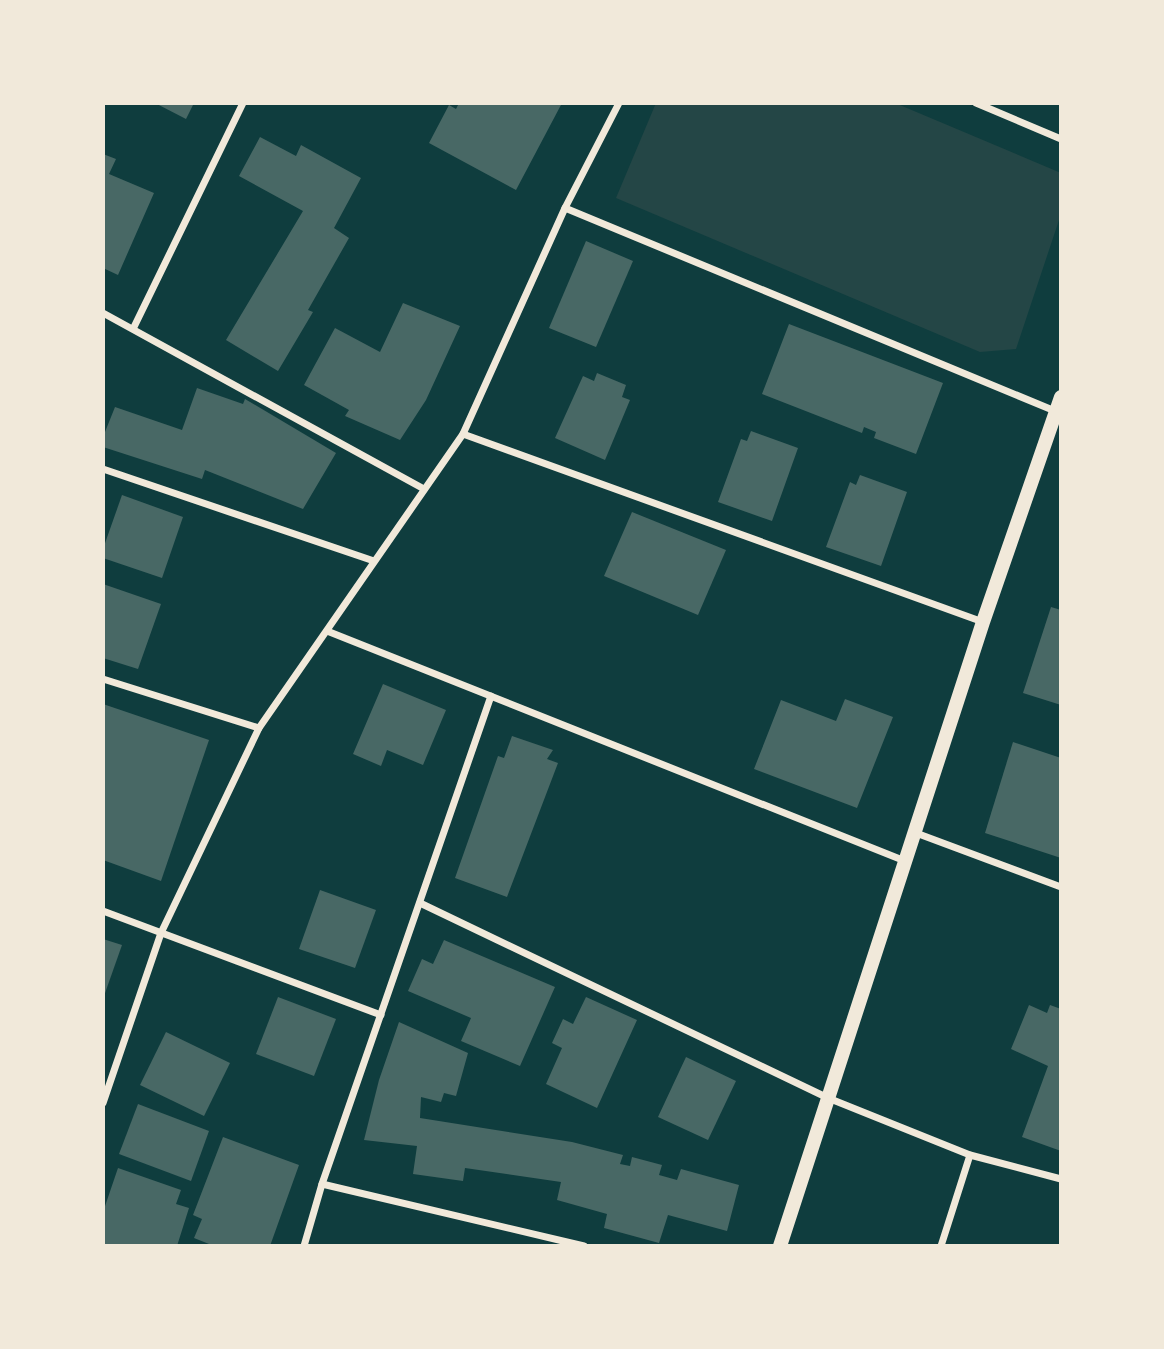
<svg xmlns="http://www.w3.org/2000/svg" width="1164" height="1349" font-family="Overpass,sans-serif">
<rect width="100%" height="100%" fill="#0f3d3e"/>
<path fill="#244646" d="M 656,103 L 895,103 L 1061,173 L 1061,214 L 1016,349 L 980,352 L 616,198 Z"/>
<g fill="#486865">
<path d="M 155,103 L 194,103 L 186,119 Z"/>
<path d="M 459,103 L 562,103 L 516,190 L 429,143 L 449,105 L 456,109 Z"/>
<path d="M 260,137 L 296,156 L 301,145 L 361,178 L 334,228 L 349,238 L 308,310 L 313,312 L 278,371 L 226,340 L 303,211 L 239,176 Z"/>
<path d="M 103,154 L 116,159 L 109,174 L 154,193 L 118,275 L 103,268 Z"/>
<path d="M 586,241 L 633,261 L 596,347 L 549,328 Z"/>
<path d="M 403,303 L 460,326 L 426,400 L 400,440 L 345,416 L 349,410 L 304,385 L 335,328 L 380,352 Z"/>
<path d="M 789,324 L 943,383 L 916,454 L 874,438 L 876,432 L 864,427 L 862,433 L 762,394 Z"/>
<path d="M 597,373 L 626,385 L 622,397 L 630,400 L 605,460 L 555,438 L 583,376 L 594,381 Z"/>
<path d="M 197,388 L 243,404 L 245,399 L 336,453 L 303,509 L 205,470 L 202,479 L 103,447 L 103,437 L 115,407 L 182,430 Z"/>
<path d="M 751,431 L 798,448 L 772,521 L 718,502 L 741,439 L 747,441 Z"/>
<path d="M 860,475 L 907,492 L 881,566 L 826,547 L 850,482 L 856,485 Z"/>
<path d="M 122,495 L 183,517 L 162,578 L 103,558 L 103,549 Z"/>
<path d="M 632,512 L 726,550 L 698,615 L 604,576 Z"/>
<path d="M 103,584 L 161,604 L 138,669 L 103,658 Z"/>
<path d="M 1051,607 L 1061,610 L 1061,705 L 1023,693 Z"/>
<path d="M 383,684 L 446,710 L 423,765 L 387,750 L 381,766 L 353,754 Z"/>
<path d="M 845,699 L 893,717 L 857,808 L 754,769 L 781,700 L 836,721 Z"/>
<path d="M 103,704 L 209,740 L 161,881 L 103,860 Z"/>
<path d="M 512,736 L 553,750 L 547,759 L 558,763 L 507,897 L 455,878 L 498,756 L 504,758 Z"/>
<path d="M 1013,742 L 1061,758 L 1061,858 L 985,833 Z"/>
<path d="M 320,890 L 376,910 L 355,968 L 299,949 Z"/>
<path d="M 103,939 L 122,945 L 104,996 L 103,996 Z"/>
<path d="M 444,940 L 555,987 L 520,1066 L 461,1041 L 471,1018 L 408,991 L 422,959 L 433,964 Z"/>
<path d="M 278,997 L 336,1019 L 314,1076 L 256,1054 Z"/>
<path d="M 586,997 L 637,1020 L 597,1108 L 546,1084 L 562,1048 L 552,1043 L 563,1019 L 573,1024 Z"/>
<path d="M 1029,1005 L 1047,1013 L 1050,1005 L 1061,1009 L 1061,1151 L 1022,1137 L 1048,1066 L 1011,1049 Z"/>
<path d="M 399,1022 L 468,1053 L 456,1096 L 444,1093 L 441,1102 L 421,1097 L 420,1118 L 572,1142 L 623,1155 L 620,1164 L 630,1166 L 632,1157 L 662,1165 L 659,1175 L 677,1180 L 681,1169 L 739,1185 L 727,1231 L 668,1215 L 659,1243 L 604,1228 L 607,1214 L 557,1200 L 561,1182 L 465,1168 L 463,1181 L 413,1174 L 417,1146 L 364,1140 L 379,1080 Z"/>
<path d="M 166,1032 L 230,1063 L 204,1116 L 140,1085 Z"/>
<path d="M 686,1057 L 736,1081 L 708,1140 L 658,1117 Z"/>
<path d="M 138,1104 L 209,1131 L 191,1181 L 119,1154 Z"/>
<path d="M 223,1137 L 299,1165 L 270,1246 L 214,1246 L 194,1238 L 202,1219 L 193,1215 Z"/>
<path d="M 118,1168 L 181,1190 L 176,1204 L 189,1208 L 177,1246 L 103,1246 L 103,1212 Z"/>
</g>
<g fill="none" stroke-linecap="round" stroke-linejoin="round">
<g stroke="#f1e9da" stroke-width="7">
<path d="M 976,103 L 1061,139"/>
<path d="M 565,208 L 1055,411"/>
<path d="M 103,313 L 424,489"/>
<path d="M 134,327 L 243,103"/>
<path d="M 463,434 L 983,622"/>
<path d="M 103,469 L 374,561"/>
<path d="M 327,631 L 905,861"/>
<path d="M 103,679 L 259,728"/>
<path d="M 916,833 L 1061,887"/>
<path d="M 420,903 L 828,1098 L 970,1155 L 1061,1179"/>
<path d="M 103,911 L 381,1015"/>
<path d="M 103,1103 L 161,933 L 259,728 L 463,434 L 565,208 L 619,103"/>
<path d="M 322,1184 L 584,1246"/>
<path d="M 304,1246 L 322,1184 L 491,696"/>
<path d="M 941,1246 L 970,1155"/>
</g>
<path stroke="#f1e9da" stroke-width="14" d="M 780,1246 L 983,622 L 1061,397"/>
</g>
<rect width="1164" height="1349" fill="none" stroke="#f1e9da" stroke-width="210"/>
</svg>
